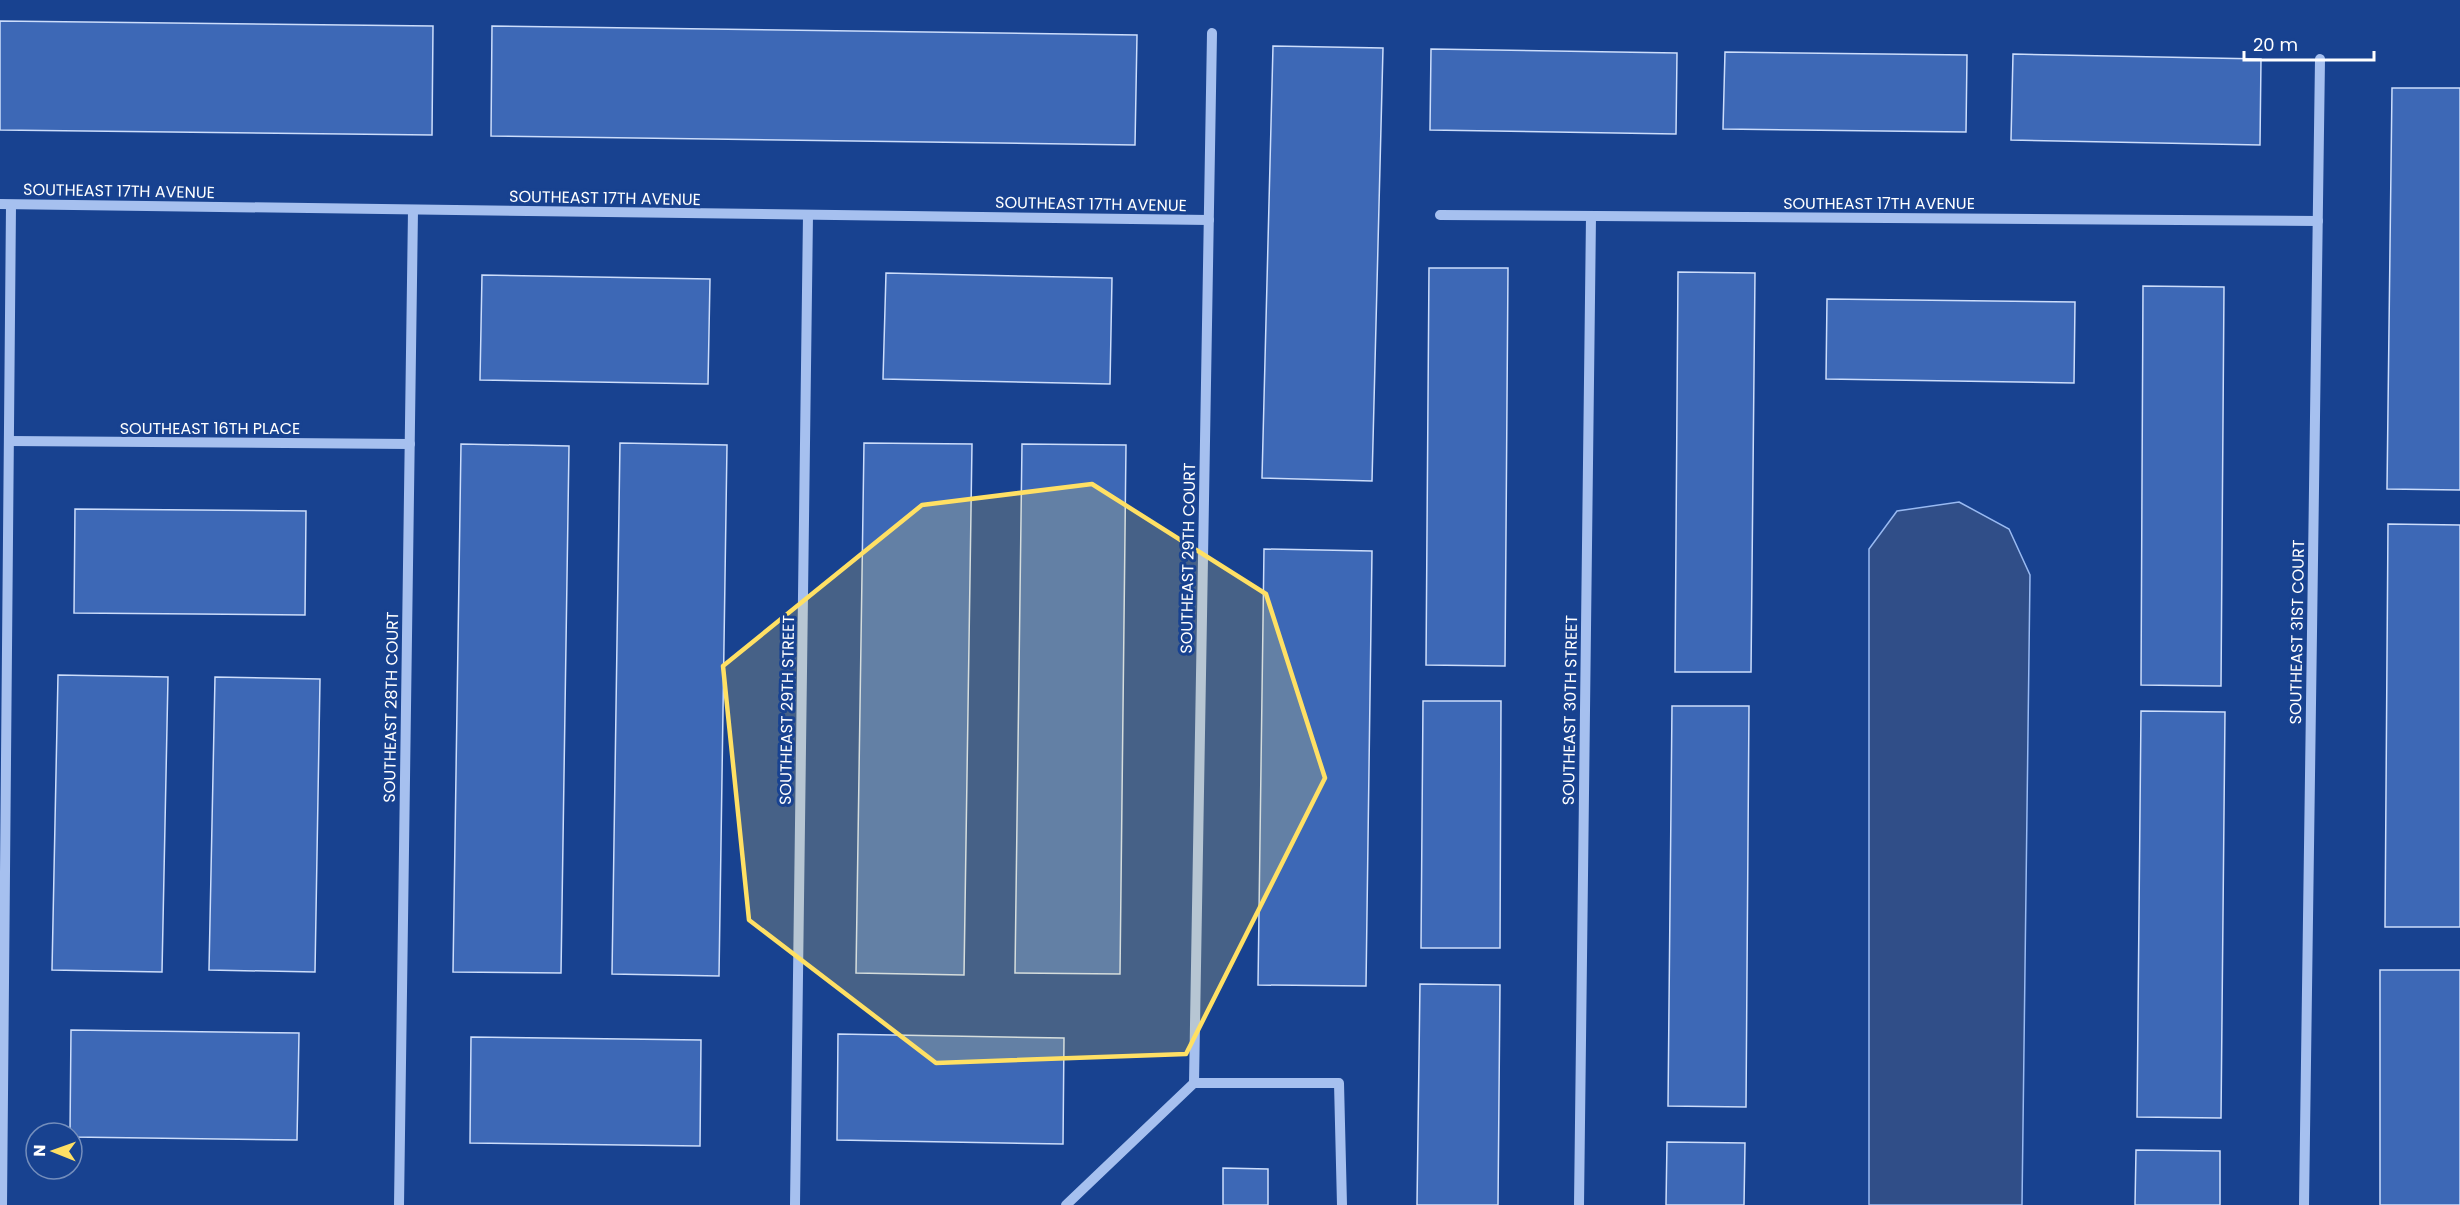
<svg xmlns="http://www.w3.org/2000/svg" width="2460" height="1205" font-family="Poppins,sans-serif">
<rect width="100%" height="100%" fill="#184290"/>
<path fill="#304e88" stroke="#99baf2" stroke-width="1.5" d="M 1959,502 L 2009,529 L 2030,575 L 2022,1205 L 1869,1205 L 1869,549 L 1897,511 Z"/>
<g fill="#3d68b6" stroke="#ccddfb" stroke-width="1.5">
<path d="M 0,21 L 433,26 L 432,135 L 0,130 Z"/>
<path d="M 492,26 L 1137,35 L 1135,145 L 491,136 Z"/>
<path d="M 1273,46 L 1383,48 L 1372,481 L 1262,478 Z"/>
<path d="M 1431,49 L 1677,53 L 1676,134 L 1430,130 Z"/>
<path d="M 1725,52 L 1967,55 L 1966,132 L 1723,129 Z"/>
<path d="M 2013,54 L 2261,59 L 2260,145 L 2011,140 Z"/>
<path d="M 2392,88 L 2460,88 L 2460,490 L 2387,489 Z"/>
<path d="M 1429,268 L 1508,268 L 1505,666 L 1426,665 Z"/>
<path d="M 1678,272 L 1755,273 L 1751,672 L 1675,672 Z"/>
<path d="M 886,273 L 1112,278 L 1110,384 L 883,379 Z"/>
<path d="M 482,275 L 710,279 L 708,384 L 480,380 Z"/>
<path d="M 2143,286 L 2224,287 L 2221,686 L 2141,685 Z"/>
<path d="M 1827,299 L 2075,302 L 2074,383 L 1826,379 Z"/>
<path d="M 620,443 L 727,445 L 719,976 L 612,974 Z"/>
<path d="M 864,443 L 972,444 L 964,975 L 856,973 Z"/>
<path d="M 461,444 L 569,446 L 561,973 L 453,972 Z"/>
<path d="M 1022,444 L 1126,445 L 1120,974 L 1015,973 Z"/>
<path d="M 75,509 L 306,511 L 305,615 L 74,613 Z"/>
<path d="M 2388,524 L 2460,525 L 2460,927 L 2385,927 Z"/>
<path d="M 1264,549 L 1372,551 L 1366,986 L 1258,985 Z"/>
<path d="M 58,675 L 168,677 L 162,972 L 52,970 Z"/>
<path d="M 215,677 L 320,679 L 315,972 L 209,970 Z"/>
<path d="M 1423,701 L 1501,701 L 1500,948 L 1421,948 Z"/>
<path d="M 1672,706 L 1749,706 L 1746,1107 L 1668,1106 Z"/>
<path d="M 2141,711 L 2225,712 L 2221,1118 L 2137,1117 Z"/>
<rect x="2380" y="970" width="80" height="235"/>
<path d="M 1420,984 L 1500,985 L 1498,1205 L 1417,1205 Z"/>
<path d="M 71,1030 L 299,1033 L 297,1140 L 72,1137 L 70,1133 Z"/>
<path d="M 838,1034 L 1064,1038 L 1063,1144 L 837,1140 Z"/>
<path d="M 471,1037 L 701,1040 L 700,1146 L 470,1143 Z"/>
<path d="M 1667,1142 L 1745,1143 L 1744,1205 L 1666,1205 Z"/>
<path d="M 2136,1150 L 2220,1151 L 2220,1205 L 2135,1205 Z"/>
<path d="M 1223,1168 L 1268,1169 L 1268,1205 L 1223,1205 Z"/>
</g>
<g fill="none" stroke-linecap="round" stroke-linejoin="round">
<g stroke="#a6c0ef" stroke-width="10">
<path d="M 0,204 L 1209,220"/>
<path d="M 1440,215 L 2318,221"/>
<path d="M 9,441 L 410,444"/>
<path d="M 1194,1083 L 1212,33"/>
<path d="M 2,1205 L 11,205"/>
<path d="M 399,1205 L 413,210"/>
<path d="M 795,1205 L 808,215"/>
<path d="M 1066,1205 L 1194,1083 L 1339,1083 L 1342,1205"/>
<path d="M 1579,1205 L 1591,216"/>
<path d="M 2304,1205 L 2320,59"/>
</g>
</g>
<path fill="#ffe064" fill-opacity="0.2" stroke="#ffe064" stroke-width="4.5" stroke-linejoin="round" d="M 1092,484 L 1266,594 L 1325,778 L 1186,1054 L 936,1063 L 749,920 L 723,666 L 922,505 Z"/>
<g text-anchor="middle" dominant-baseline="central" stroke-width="6" stroke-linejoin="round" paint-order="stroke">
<g font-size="16" fill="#fff" stroke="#184290">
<text transform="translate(119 191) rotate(1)">SOUTHEAST 17TH AVENUE</text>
<text transform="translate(605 198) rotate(1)">SOUTHEAST 17TH AVENUE</text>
<text x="1879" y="203">SOUTHEAST 17TH AVENUE</text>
<text transform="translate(1091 204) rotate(1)">SOUTHEAST 17TH AVENUE</text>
<text x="210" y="428">SOUTHEAST 16TH PLACE</text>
<text transform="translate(1188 558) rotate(-89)">SOUTHEAST 29TH COURT</text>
<text transform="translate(2297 632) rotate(-89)">SOUTHEAST 31ST COURT</text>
<text transform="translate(391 707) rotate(-89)">SOUTHEAST 28TH COURT</text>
<text transform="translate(787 710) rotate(-89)">SOUTHEAST 29TH STREET</text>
<text transform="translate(1570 710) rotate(-89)">SOUTHEAST 30TH STREET</text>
</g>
</g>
<g transform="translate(54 1151) rotate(271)"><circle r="28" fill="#184290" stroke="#748ebc" stroke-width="1.5"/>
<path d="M0-4.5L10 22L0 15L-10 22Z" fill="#ffe064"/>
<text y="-9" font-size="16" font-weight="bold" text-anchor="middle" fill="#ffffff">N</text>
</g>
<path d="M2244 51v9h130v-9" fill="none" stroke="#ffffff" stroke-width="3"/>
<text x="2253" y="51" font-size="18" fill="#ffffff" stroke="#184290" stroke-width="4.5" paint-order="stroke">20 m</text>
</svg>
